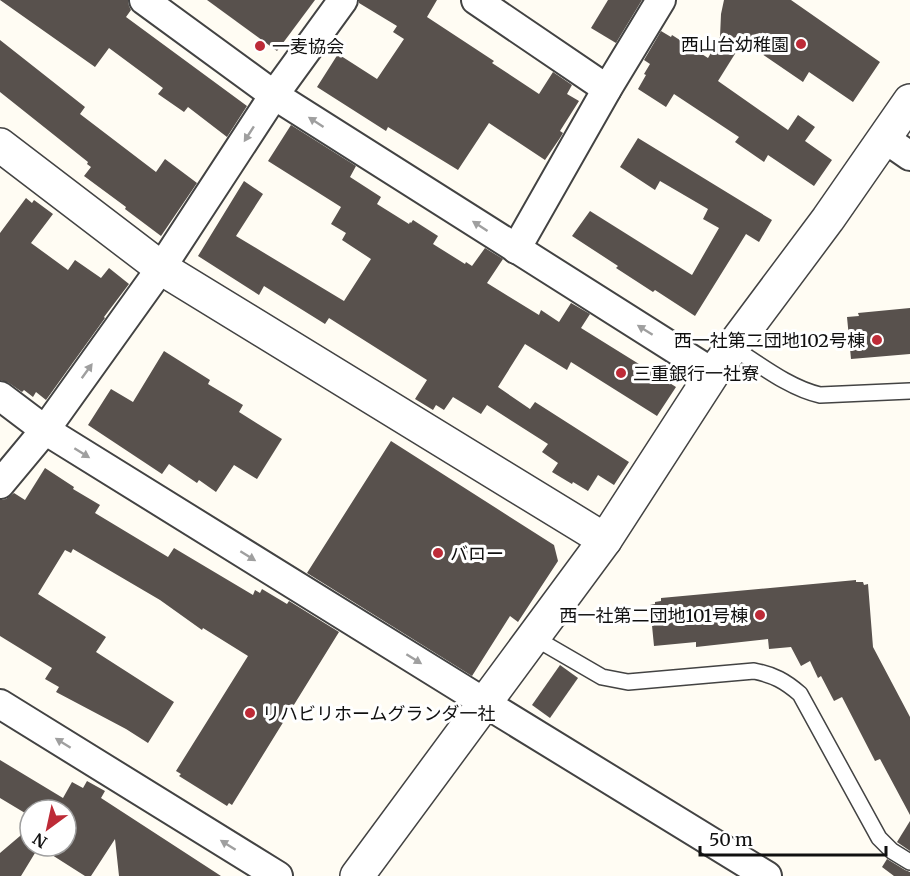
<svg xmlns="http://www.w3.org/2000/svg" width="910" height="876" font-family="Merriweather,'Noto Sans JP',serif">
<rect width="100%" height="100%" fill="#fffcf3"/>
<g fill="#58514d">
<path d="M 0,0 L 128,0 L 129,6 L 131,10 L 126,17 L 247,106 L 227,137 L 188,107 L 184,112 L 158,94 L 163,88 L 109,48 L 95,67 Z"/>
<path d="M 207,0 L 315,0 L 277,51 Z"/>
<path d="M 359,0 L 437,0 L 427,17 L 494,61 L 492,63 L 539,94 L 553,72 L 572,85 L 567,94 L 579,101 L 560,131 L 563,133 L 560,138 L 545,160 L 489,123 L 458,170 L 388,127 L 386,131 L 317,87 L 338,54 L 377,79 L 404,39 L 393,32 L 397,26 L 359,3 Z"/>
<path d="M 608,0 L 642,0 L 616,43 L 591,28 Z"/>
<path d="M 724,0 L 791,0 L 880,62 L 853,102 L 809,72 L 803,82 L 743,41 L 718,81 L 788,130 L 798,115 L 815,127 L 805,141 L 832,160 L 814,186 L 768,155 L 764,162 L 735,142 L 739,137 L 674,94 L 666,107 L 638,89 L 646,75 L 644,74 L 650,64 L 644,60 L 661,31 L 671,37 L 672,35 L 708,58 L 720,37 L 721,14 Z"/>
<path d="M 0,40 L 85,107 L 80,114 L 156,172 L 165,159 L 197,183 L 161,236 L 125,209 L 126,207 L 84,176 L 91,167 L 87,164 L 88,162 L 0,92 Z"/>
<path d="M 291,125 L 356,166 L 350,177 L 381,197 L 377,204 L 409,224 L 410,222 L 411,223 L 413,220 L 438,236 L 433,244 L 465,264 L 466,262 L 472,266 L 485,248 L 503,259 L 487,283 L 539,315 L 541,310 L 559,322 L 571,303 L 590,314 L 581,328 L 676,387 L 657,416 L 571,362 L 567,370 L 525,344 L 498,387 L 530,409 L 535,402 L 629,462 L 614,485 L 598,475 L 588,491 L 573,482 L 572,484 L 552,472 L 558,463 L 542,452 L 548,444 L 487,405 L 481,414 L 453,397 L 444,410 L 436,405 L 433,410 L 415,399 L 427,380 L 329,318 L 325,324 L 264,286 L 259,295 L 198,256 L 244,181 L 263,194 L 236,236 L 344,301 L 371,259 L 342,240 L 346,233 L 331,224 L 341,207 L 268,161 Z"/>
<path d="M 638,138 L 772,220 L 759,242 L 746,234 L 695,316 L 655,290 L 653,292 L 616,268 L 618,266 L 572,236 L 590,211 L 692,275 L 719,228 L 703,219 L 708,209 L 660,181 L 655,190 L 620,167 Z"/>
<path d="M 26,198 L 32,203 L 34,200 L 53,214 L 31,243 L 68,270 L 75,260 L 101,278 L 109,268 L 129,284 L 104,317 L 105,318 L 46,400 L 36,392 L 33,397 L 24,390 L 22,392 L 9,383 L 0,380 L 0,233 Z"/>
<path d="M 910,308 L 910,354 L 851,359 L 847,317 L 859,316 L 858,313 Z"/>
<path d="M 164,351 L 210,380 L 208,384 L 243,405 L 239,412 L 282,439 L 257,479 L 234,465 L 216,492 L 199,480 L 197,483 L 169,464 L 162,474 L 88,425 L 111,389 L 133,402 Z"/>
<path d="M 391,441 L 554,545 L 558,561 L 518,622 L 510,616 L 472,676 L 307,573 Z"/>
<path d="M 45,468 L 74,487 L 73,489 L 100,505 L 95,513 L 168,557 L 174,548 L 253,595 L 255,590 L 260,593 L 262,589 L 287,604 L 289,601 L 339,632 L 232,805 L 229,803 L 227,806 L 179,776 L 181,774 L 176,771 L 248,656 L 203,628 L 202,630 L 160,600 L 73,549 L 71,553 L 65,550 L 38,594 L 106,637 L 96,652 L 174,702 L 148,743 L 126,729 L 56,692 L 59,687 L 45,679 L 52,668 L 0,636 L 0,500 L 6,499 L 14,493 L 25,500 Z"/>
<path d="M 856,580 L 856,582 L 863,582 L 864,585 L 868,584 L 873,647 L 910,717 L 910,815 L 880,759 L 875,761 L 842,697 L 834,701 L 821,676 L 818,678 L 810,661 L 801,666 L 791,647 L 769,649 L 768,639 L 696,647 L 696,642 L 654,646 L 650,605 L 655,604 L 655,602 L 661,601 L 661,598 Z"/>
<path d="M 560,665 L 578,678 L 550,718 L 532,705 Z"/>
<path d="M 0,760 L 63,798 L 72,782 L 83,788 L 87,781 L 105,791 L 101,798 L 221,876 L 119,876 L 115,839 L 91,876 L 85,876 L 52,855 L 52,856 L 38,848 L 21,876 L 0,876 L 0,853 L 20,836 L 30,820 L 30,846 L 66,846 L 66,810 L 30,810 L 30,816 L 0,798 Z"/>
<path d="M 910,821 L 910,851 L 897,842 Z"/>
<path d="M 887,859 L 905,870 L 910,872 L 910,876 L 894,876 L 882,867 Z"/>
</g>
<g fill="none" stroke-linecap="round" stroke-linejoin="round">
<g stroke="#434343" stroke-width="18">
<g id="service">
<path d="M 732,347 C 759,364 789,388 820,395 L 910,391"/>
<path d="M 533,637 L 602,677 L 628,682 L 754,671 C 774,675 785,681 800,694 L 879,838 L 892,851 L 910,862"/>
</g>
</g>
<g stroke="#434343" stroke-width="32">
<g id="minor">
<path d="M 144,0 L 274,95 L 713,373"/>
<path d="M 476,0 L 607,89"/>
<path d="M 884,138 L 910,156"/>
<path d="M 516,249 L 607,89 L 661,0"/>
<path d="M 0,396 L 45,430 L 485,703 L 767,876"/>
<path d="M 0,484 L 45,430 L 161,268 L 274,95 L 343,0"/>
<path d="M 0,704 L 278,876"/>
</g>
</g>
<g stroke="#434343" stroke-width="36">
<g id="tertiary">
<path d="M 0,145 L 161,268 L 605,540"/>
<path d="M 357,876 L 605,540 L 713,373 L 828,219 L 910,101"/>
</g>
</g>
<use href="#service" stroke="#fff" stroke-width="15"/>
<use href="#minor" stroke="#fff" stroke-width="28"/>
<use href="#tertiary" stroke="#fff" stroke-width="33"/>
</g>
<defs><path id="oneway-solid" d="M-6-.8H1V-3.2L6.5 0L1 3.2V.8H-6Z" transform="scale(1.5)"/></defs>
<g fill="#9f9f9f">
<use href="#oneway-solid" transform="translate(316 122) rotate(-147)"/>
<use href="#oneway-solid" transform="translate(249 134) rotate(123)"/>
<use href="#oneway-solid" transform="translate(480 226) rotate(-147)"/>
<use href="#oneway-solid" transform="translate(645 330) rotate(-148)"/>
<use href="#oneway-solid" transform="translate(87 371) rotate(-54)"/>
<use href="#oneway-solid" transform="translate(82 453) rotate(32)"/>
<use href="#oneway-solid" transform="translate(248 556) rotate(32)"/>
<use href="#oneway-solid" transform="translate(414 659) rotate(32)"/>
<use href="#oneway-solid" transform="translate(63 743) rotate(-148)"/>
<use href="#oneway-solid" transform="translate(228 845) rotate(-148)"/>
</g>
<g fill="#bd2b37" stroke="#fff" stroke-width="2">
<circle cx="801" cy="44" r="6"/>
<circle cx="260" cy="46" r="6"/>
<circle cx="877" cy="340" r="6"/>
<circle cx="621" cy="373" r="6"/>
<circle cx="438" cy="553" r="6"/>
<circle cx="760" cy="615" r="6"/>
<circle cx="250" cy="713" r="6"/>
</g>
<g text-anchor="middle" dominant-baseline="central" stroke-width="6" stroke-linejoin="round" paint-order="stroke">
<g font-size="18" fill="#101010" stroke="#fff" text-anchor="start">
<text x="789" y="44" text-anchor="end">西山台幼稚園</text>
<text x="272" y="46">一麦協会</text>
<text x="865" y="340" text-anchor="end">西一社第二団地102号棟</text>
<text x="633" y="373">三重銀行一社寮</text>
<text x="450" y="553">バロー</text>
<text x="748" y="615" text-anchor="end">西一社第二団地101号棟</text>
<text x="262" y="713">リハビリホームグランダ一社</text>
</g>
</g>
<g transform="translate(48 828) rotate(213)"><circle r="28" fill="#ffffff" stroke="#9f9f9f" stroke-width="1.5"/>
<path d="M0-4.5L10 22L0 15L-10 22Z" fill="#bd2b37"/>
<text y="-9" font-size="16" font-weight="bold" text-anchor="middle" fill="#101010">N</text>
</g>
<path d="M700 846v9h186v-9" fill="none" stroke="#101010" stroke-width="3"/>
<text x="709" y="846" font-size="18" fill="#101010" stroke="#ffffff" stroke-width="4.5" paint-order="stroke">50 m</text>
</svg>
